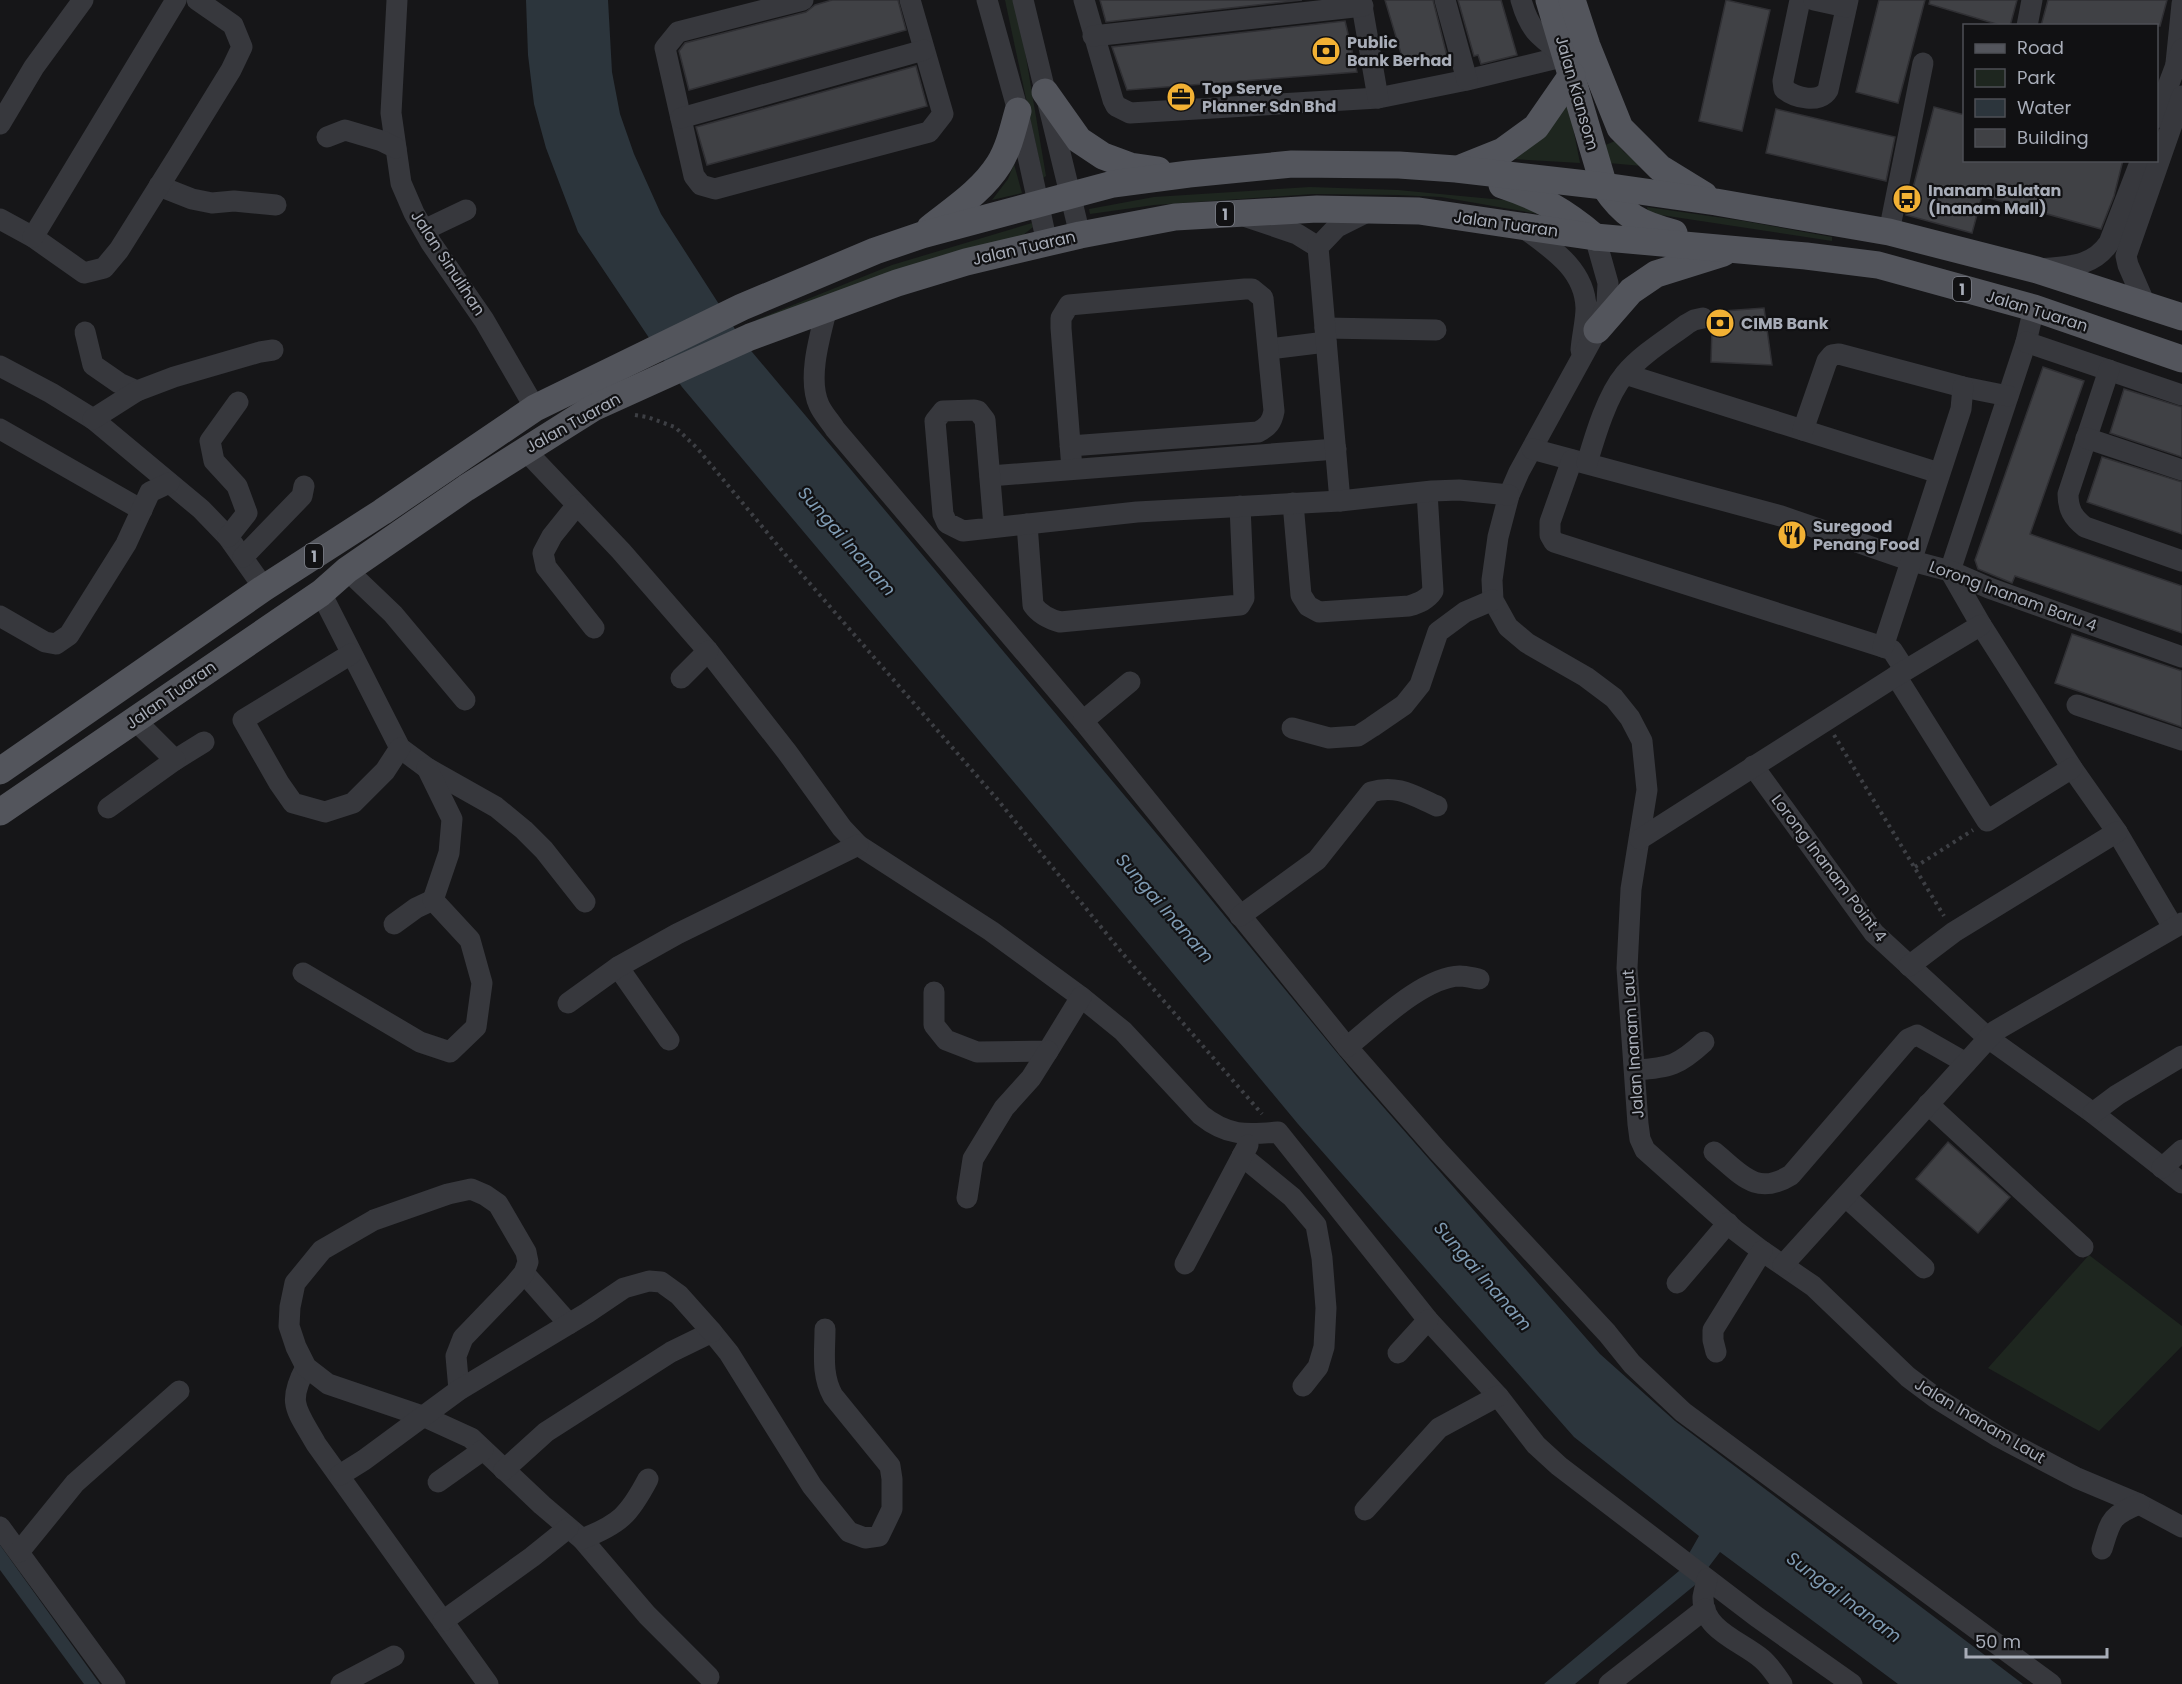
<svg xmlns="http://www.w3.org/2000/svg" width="2182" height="1684" font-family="Poppins,sans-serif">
<rect width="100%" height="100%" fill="#161618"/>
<g fill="#1e261f">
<path d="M 1005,0 L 1016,0 L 1017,4 L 1046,176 L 1043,178 Z"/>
<path d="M 1567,98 L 1580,163 L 1513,159 Z"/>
<path d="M 1615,141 L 1624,152 L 1642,166 L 1609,163 L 1603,146 Z"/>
<path d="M 1014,164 L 1022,193 L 992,200 L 1008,179 Z"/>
<path d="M 1310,187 L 1398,190 L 1524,202 L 1550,216 L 1441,197 L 1398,195 L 1313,194 L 1154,205 L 1090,214 L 1089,209 L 1154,197 Z"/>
<path d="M 1647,207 L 1744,221 L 1832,237 L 1832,241 L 1648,213 Z"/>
<path d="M 1032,223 L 1033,227 L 1022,236 L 759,324 L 756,320 L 892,265 Z"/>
<path d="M 2089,1255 L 2182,1326 L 2182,1346 L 2099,1431 L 1988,1368 Z"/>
</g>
<g fill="#2c353c">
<path d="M 526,0 L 608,0 L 612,72 L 620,114 L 634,154 L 661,214 L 742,340 L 1177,858 L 1357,1077 L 1600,1354 L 1675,1421 L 2023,1684 L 1898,1684 L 1720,1552 L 1695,1585 L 1575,1684 L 1544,1684 L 1679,1571 L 1699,1536 L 1574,1437 L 1298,1124 L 1013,781 L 682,387 L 578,232 L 546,148 L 534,104 L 528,55 Z"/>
<path d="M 0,1545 L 100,1684 L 84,1684 L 0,1570 Z"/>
</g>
<g fill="#404145" stroke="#303034" stroke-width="1.5">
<path d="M 832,0 L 898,0 L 906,30 L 689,90 L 679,51 L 685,43 L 806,12 L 815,5 Z"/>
<path d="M 1100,0 L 1302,0 L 1106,22 Z"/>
<path d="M 1385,0 L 1433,0 L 1448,60 L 1405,67 Z"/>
<path d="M 1458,0 L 1501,0 L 1517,55 L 1481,64 L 1478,55 L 1474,56 Z"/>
<path d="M 1726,0 L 1770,10 L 1742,131 L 1699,121 Z"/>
<path d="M 1879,0 L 1925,0 L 1898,103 L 1856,92 Z"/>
<path d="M 1930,0 L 2017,0 L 2010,26 L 2003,26 L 1929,4 Z"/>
<path d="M 2048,0 L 2167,0 L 2160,26 L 2041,26 Z"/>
<path d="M 1345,21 L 1357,72 L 1127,90 L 1112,47 Z"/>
<path d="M 916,66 L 927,106 L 707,165 L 696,127 Z"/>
<path d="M 1934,107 L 1965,115 L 1965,160 L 2123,160 L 2114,196 L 2101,229 L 1982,196 L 1972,233 L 1906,215 Z"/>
<path d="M 1776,109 L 1895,137 L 1886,181 L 1766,153 Z"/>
<path d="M 1764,308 L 1772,365 L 1711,362 L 1712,327 L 1716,318 L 1723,311 Z"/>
<path d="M 2043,367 L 2084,381 L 2030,534 L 2182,586 L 2182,633 L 2015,576 L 2012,583 L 1978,569 L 1975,560 Z"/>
<path d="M 2124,389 L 2182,407 L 2182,457 L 2110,433 Z"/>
<path d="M 2102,457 L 2182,482 L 2182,534 L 2087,502 Z"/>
<path d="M 2072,634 L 2182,671 L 2182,727 L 2055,683 Z"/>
<path d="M 1948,1142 L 2010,1197 L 1978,1233 L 1916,1179 Z"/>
</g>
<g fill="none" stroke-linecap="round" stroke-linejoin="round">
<g stroke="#3d3f44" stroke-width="4" stroke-dasharray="3 4.5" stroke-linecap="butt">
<path d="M 635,415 L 647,417 L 675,427 L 697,448 L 799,571 L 997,799 L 1123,954 L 1262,1114"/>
<path d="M 1834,735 L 1944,916"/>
<path d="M 1915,867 L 1973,830"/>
</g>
<g stroke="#37383d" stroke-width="21">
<path d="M 397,0 L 391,113 L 401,183 L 414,213 L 431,243 L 484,320 L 535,408"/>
<path d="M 803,0 L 678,32 L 665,48 L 694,176 L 701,185 L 715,189 L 929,132 L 943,114 L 910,0"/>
<path d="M 987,0 L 1018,111 L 1047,243"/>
<path d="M 1023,0 L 1080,235"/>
<path d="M 1084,0 L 1113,100 L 1116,106 L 1130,113 L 1378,98 L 1467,80 L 1566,56"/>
<path d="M 1361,0 L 1378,98"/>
<path d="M 1445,0 L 1467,80"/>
<path d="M 1521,0 C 1530,32 1540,37 1566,56"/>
<path d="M 1800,0 L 1783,81 L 1784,89 C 1795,98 1820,104 1828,90 L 1848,0"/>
<path d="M 1814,0 L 1846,7"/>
<path d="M 2027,26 L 2032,0"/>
<path d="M 1093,36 L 1363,6"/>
<path d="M 2176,63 L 2182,4"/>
<path d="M 681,118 L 924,50"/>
<path d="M 2156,118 L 2182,49"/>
<path d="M 0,124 L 34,67 L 83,0"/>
<path d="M 327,137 L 345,130 L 382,141 L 396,148"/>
<path d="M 159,186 L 192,199 L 212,203 L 234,201 L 276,205"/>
<path d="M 1247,217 L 1297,234 L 1318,247"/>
<path d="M 0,219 L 33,237 L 84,273 L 104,268 L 119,250 L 178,156 L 231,70 L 242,47 L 233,25 L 197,0"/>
<path d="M 1521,226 C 1549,247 1585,268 1586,308 C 1586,321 1582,336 1581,350"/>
<path d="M 424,230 L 466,210"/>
<path d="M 1889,232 L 1923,63"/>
<path d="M 33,237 L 176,0"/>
<path d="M 1595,237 L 1608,283 L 1607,303 L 1597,330 L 1519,472 L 1509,495 L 1498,537 L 1492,580 L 1493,600 L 1508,627 L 1527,643 L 1586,677 L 1614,698 L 1630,718 L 1642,741 L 1647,790 L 1631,889 L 1627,968 L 1638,1124 L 1640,1139 L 1645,1150 L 1736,1231 L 1762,1251 L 1813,1286 L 1908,1377 L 1936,1398 L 1999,1437 L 2077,1478 L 2139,1504 L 2182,1527"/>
<path d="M 2040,269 C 2067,266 2092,268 2109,243 L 2141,160"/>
<path d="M 2145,304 L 2128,265 L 2126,256 L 2182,96"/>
<path d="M 827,308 C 820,336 807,378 819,405 C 823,414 830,421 835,429 L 1083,721 L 1347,1047 L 1437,1150 L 1607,1333 L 1632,1364 L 1683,1412 L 2051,1684"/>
<path d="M 2034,308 L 2026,342 L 1950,571 L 1981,625 L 2072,768 L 2117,832 L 2173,927"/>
<path d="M 1325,328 L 1436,330"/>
<path d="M 85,332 L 93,365 L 119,383 L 137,391"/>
<path d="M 2026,342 L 2182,395"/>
<path d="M 1269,349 L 1326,342"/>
<path d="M 0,366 L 51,393 L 93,419 L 201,509 L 228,537 L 264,588"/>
<path d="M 2109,370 L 2068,494 C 2068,509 2073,518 2085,527 L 2182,561"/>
<path d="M 1625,374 L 1939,473"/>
<path d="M 93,419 L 137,391 L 174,377 L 260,352 L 273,350"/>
<path d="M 0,429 L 142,510"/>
<path d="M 1803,430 L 1827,361 L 1832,355 L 1839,354 L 1963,387 L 2008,396"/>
<path d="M 2086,438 L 2182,470"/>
<path d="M 1070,446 L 1258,432 C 1268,427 1272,422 1274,411 L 1263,298 L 1252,289 L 1245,289 L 1069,305 L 1061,318 L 1061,328 L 1072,469"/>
<path d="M 524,449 L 621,551 L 708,651 L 787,752 L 842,828 L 858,845 L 991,931 L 1081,997 L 1123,1031 L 1201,1115 C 1227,1136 1246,1135 1278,1132 L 1428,1320 L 1498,1396 L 1536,1445 L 1559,1466 L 1757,1617 L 1852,1684"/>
<path d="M 1532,449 L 1781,516 L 1912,561 L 1950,571 L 1989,588 L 2182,657"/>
<path d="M 1572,460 L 1550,522 L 1550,535 L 1554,542 L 1883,647 L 1892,650 L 1905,670"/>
<path d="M 1587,463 C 1595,436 1607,395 1625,374 C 1642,354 1667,339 1687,324 L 1694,320 L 1703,318"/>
<path d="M 990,476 L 1336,449"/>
<path d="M 1340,501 L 1318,247 L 1337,227 L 1371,210"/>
<path d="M 1293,503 L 1301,595 L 1308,606 L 1319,612 L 1409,606 C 1419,603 1427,600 1433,591 L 1427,492"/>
<path d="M 577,505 L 552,536 L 543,553 L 546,567 L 594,628"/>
<path d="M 1027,524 L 1033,605 C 1040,615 1049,619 1060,622 L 1240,605 L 1244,598 L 1240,506"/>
<path d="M 994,527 L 985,420 L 978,411 L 974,410 L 943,411 L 935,421 L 943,514 L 947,523 L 963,531 L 1137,512 L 1340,501 L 1432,491 L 1459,490 L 1509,495"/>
<path d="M 228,537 L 247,513 L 237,486 L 214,461 L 210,441 L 238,402"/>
<path d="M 243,557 L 302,496 L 304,486"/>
<path d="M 347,570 L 393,614 L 465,700"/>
<path d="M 321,593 L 400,748 L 427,768 L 496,807 L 524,830 L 544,850 L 585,902"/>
<path d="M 0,616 L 45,642 L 56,644 L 69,635 L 126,544 L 150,492 L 169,483"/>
<path d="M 1883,647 L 1961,409 L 1963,387"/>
<path d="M 351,654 L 243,720 L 279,783 L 293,803 L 325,812 L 353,803 L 385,771 L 400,748"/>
<path d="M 1896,676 L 1987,821 L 2072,768"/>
<path d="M 681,678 L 708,651"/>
<path d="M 2077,705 L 2182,740"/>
<path d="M 1083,721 L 1130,682"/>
<path d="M 1292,728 L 1329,738 L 1358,736 L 1372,727 L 1404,705 L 1420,685 L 1438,632 L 1465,612 L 1493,600"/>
<path d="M 175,760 L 204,742"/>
<path d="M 1753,766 L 1874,933 L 1988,1038 L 2093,1113 L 2182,1183"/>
<path d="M 108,808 L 175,760 L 135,720"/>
<path d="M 1640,839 L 1896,676 L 1981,625"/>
<path d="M 1240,916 L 1317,860 L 1371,792 C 1397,784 1414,796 1437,806"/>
<path d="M 394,924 L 416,908 L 433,900"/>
<path d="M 1909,966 L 1954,932 L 2117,832"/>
<path d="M 618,967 L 669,1040"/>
<path d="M 303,973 L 420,1042 L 450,1052 L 476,1027 L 482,983 L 470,940 L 433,900 L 449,853 L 452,819 L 427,768"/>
<path d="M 934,992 L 934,1025 L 946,1040 L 977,1052 L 1048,1051 L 1081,997"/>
<path d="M 568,1003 L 618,967 L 677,934 L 858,845"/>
<path d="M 1347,1047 C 1376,1024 1423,977 1460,976 C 1466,976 1473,978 1479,979"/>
<path d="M 1636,1070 C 1670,1068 1679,1065 1704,1042"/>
<path d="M 1928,1104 L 2083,1247"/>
<path d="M 2093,1113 L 2117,1095 L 2182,1056"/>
<path d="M 1714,1152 C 1741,1174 1756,1197 1791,1175 L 1908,1039 L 1917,1035 L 1966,1063"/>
<path d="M 1242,1156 L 1292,1197 L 1316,1225 L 1322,1258 L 1326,1308 L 1324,1347 L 1318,1367 L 1303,1386"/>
<path d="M 2162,1168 L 2182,1150"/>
<path d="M 1846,1197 L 1924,1268"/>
<path d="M 967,1198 L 973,1159 L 1004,1108 L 1031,1078 L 1048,1051"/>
<path d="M 1185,1264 L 1248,1145"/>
<path d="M 1783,1265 L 1995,1031 L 2182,923"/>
<path d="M 524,1273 L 569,1324"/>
<path d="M 1677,1283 L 1728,1223"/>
<path d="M 1716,1352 L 1713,1340 L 1713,1330 L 1762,1251"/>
<path d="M 1398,1353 L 1428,1320"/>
<path d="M 306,1367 C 286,1404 297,1410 316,1444 L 488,1684"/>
<path d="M 459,1390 L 456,1356 L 463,1338 L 514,1285 L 524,1273 L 528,1262 L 526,1252 L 498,1204 L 485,1195 L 471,1189 L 448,1194 L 374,1220 L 322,1250 L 295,1283 L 290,1307 L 289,1326 L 296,1347 L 306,1367 L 328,1384 L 425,1417 L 471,1438 L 542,1505 L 582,1539 L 647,1615 L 709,1677"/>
<path d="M 504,1470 L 546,1432 L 671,1352 L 712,1332 L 729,1353 L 812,1486 L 849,1532 L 865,1538 L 879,1536 L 892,1509 L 892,1479 L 890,1466 L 833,1396 C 821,1375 825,1352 825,1329"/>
<path d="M 340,1475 L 364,1460 L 459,1390 L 587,1313 L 624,1288 L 649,1281 L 661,1282 L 679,1295 L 712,1332"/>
<path d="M 438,1482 L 483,1450"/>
<path d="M 1365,1510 L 1439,1428 L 1498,1396"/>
<path d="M 0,1527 L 115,1684"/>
<path d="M 582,1539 C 620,1524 629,1515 648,1479"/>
<path d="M 2102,1549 C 2111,1520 2110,1516 2139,1504"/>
<path d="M 19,1552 L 75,1483 L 179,1391"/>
<path d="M 1707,1579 C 1706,1585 1704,1591 1703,1597 C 1702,1630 1741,1641 1762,1659 C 1770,1666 1776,1675 1782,1684"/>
<path d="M 443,1621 L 532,1557 L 568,1528"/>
<path d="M 341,1684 L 394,1656"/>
<path d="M 1609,1684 L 1705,1609"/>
</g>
<g stroke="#53555c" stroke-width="27">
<path d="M 1549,0 L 1604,186 C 1624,216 1639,224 1674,233"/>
<path d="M 1572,0 L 1587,46 L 1620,128 L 1660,168 L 1704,195"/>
<path d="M 1045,92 L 1079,140 L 1103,156 L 1130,166 L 1158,170"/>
<path d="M 1463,167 L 1503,151 L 1536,127 L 1572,75"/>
<path d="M 1502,185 C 1541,198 1564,211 1595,237"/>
<path d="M 930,228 C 954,209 982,191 999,164 C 1009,148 1013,129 1018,111"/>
<path d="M 1597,330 L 1631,291 L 1656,274 L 1723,253"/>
<path d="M 0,771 L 264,588 L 382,512 L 535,408 L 742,307 L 875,251 L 922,235 L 1113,184 L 1189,174 L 1292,164 L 1399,165 L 1456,169 L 1604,186 L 1716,202 L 1889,232 L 2037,270 L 2182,317"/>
<path d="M 0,812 L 321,593 L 347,570 L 466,488 L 593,408 L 750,337 L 897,283 L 966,262 L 1080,235 L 1175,217 L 1317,209 L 1419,211 L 1595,237 L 1806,256 L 1878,265 L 2034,308 L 2182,359"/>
</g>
</g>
<defs>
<g id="bank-disc" transform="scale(1.5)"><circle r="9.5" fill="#f2b134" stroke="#111113"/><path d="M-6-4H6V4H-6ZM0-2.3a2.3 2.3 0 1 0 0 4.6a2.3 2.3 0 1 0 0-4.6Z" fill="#111"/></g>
<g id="office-disc" transform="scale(1.5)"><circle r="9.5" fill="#f2b134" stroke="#111113"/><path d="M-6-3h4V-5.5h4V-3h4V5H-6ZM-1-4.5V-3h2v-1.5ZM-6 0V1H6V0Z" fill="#111"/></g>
<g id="bus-disc" transform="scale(1.5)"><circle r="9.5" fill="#f2b134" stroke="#111113"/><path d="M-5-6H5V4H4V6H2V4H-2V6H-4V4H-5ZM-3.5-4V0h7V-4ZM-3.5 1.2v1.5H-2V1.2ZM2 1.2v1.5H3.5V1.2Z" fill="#111"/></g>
<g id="restaurant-disc" transform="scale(1.5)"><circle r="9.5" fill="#f2b134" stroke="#111113"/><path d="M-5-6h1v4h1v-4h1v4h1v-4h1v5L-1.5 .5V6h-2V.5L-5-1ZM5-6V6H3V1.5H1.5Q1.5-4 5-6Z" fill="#111"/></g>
</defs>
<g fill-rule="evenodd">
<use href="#bank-disc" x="1326" y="51"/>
<use href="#office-disc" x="1181" y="97"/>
<use href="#bus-disc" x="1907" y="199"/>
<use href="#bank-disc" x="1720" y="323"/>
<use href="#restaurant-disc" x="1792" y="535"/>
</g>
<g text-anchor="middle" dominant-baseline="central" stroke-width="4.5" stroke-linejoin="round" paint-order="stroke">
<g fill="#111113" stroke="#7b7e86" stroke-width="1.5">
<rect x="1216" y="202" width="18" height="24" rx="4.5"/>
<rect x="1953" y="277" width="18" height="24" rx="4.5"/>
<rect x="305" y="544" width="18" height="24" rx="4.5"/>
</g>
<g font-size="15" font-weight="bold" fill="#a8adb8">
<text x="1225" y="214">1</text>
<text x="1962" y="289">1</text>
<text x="314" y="556">1</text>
</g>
<g font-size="16" font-weight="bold" fill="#a8adb8" stroke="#111113" text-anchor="start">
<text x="1347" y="42">Public<tspan x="1347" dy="18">Bank Berhad</tspan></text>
<text x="1202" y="88">Top Serve<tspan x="1202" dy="18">Planner Sdn Bhd</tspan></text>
<text x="1928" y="190">Inanam Bulatan<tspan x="1928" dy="18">(Inanam Mall)</tspan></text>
<text x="1741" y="323">CIMB Bank</text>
<text x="1813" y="526">Suregood<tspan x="1813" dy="18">Penang Food</tspan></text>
</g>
<g font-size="16" fill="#a8adb8" stroke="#111113">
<text transform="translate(1577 93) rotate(74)">Jalan Kiansom</text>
<text transform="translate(1506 224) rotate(8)">Jalan Tuaran</text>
<text transform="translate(1024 248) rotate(-13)">Jalan Tuaran</text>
<text transform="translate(448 263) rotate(57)">Jalan Sinulihan</text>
<text transform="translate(2037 311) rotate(17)">Jalan Tuaran</text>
<text transform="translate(573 423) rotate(-29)">Jalan Tuaran</text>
<text transform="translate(2013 596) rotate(20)">Lorong Inanam Baru 4</text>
<text transform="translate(171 695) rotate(-35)">Jalan Tuaran</text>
<text transform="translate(1829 868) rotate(53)">Lorong Inanam Point 4</text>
<text transform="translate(1633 1044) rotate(-94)">Jalan Inanam Laut</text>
<text transform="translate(1980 1421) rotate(31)">Jalan Inanam Laut</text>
</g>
<g font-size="18" font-style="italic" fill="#7f9bb3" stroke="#111113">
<text transform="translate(847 541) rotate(49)">Sungai Inanam</text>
<text transform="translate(1165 908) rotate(49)">Sungai Inanam</text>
<text transform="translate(1483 1276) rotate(49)">Sungai Inanam</text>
<text transform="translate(1844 1597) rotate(37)">Sungai Inanam</text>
</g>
</g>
<rect x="1963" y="24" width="195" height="138" fill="#111113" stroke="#4d4f55" stroke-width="1.5"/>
<rect x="1975" y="44" width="30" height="9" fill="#53555c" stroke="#4d4f55" stroke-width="1.5"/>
<text x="2017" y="54" font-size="18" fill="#a8adb8">Road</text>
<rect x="1975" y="69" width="30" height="18" fill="#1e261f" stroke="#4d4f55" stroke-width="1.5"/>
<text x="2017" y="84" font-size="18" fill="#a8adb8">Park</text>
<rect x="1975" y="99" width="30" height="18" fill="#2c353c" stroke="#4d4f55" stroke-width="1.5"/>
<text x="2017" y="114" font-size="18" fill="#a8adb8">Water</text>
<rect x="1975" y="129" width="30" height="18" fill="#404145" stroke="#4d4f55" stroke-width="1.5"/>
<text x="2017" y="144" font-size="18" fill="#a8adb8">Building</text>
<path d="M1966 1648v9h141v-9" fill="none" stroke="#a8adb8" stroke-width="3"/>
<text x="1975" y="1648" font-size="18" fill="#a8adb8" stroke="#111113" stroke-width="4.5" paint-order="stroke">50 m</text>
</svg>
